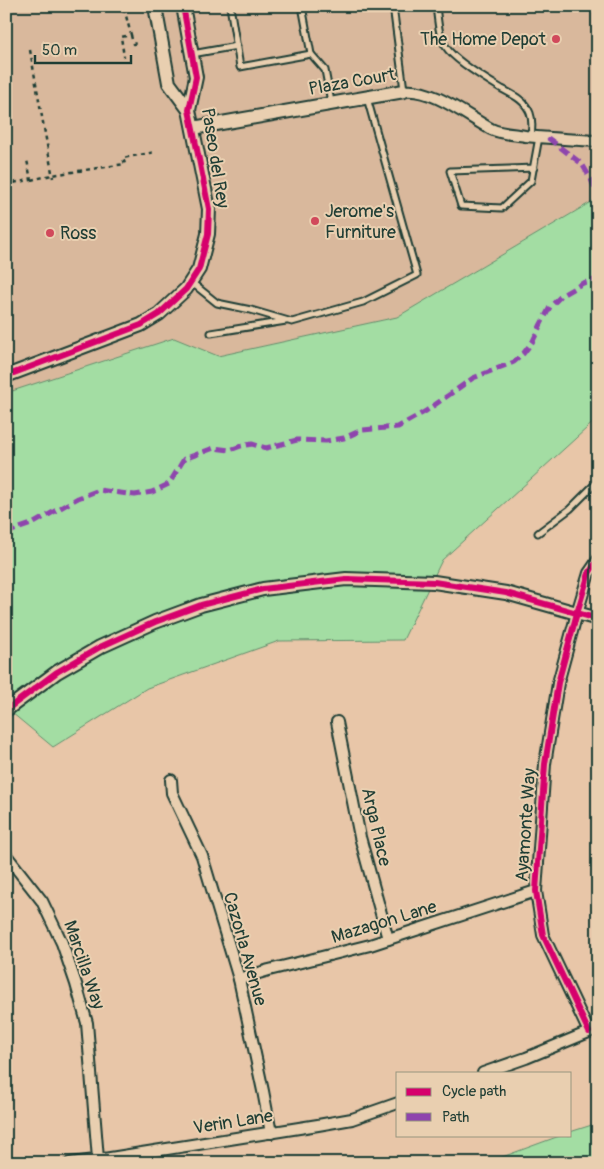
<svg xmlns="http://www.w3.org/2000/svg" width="604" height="1169" font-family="Pangolin,sans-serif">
<rect width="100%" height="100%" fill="#e8c6a8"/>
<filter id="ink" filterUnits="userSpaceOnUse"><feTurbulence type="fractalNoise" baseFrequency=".02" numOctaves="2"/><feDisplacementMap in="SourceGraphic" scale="10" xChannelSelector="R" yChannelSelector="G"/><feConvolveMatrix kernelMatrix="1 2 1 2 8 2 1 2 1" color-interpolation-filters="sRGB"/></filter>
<g filter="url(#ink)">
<path fill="#d9b89c" d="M 6,6 L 598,6 L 598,198 L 397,317 L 218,356 L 174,338 L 6,393 Z"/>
<g fill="#a3dda3" stroke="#618d6c">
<path d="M 598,198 L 598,418 L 442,560 L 403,640 L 279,641 L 147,688 L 53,747 L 6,708 L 6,393 L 174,338 L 218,356 L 397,317 Z"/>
<path d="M 598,1123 L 598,1163 L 486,1163 L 562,1135 L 570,1135 L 570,1132 Z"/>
</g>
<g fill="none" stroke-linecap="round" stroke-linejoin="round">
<g stroke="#1f3d34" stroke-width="9">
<g id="service">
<path d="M 230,6 L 240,67 L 311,54 L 302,6"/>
<path d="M 393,6 L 404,90"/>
<path d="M 436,6 C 438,20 438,35 446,47 C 454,60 487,80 502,89 C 513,95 525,100 530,113 C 533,121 532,129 531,136"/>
<path d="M 192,54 L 237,46"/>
<path d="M 311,54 L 325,70 L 331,102"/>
<path d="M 534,168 L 450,171 L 461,206 L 502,208 L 531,181 L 539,137"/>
<path d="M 191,282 L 217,303 L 251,310 L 292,322 L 363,302 L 417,275 L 367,98"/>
<path d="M 211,333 L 286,321"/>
<path d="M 538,533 L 570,509 L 593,486 L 598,483"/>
</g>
</g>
<g stroke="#1f3d34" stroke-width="14">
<g id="minor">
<path d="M 404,91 C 431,87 467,116 491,129 C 501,134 514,134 525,136 C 549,138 573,140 598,141"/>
<path d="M 337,722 L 360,837 L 388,939"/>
<path d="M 171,780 L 172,793 L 202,856 L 239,979 L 263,1091 L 271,1133"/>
<path d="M 6,855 L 42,901 L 62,943 L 76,984 L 87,1023 L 98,1159"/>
<path d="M 239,979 L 269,970 L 370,945 L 536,891"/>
<path d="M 589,1032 L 543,935 L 536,891 L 545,764 L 558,683 L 577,613 L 589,573 L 598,560"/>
<path d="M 483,1073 L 526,1058 L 589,1032 L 598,1026"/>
<path d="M 70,1163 L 104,1159 L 318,1125 L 352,1119 L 398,1103"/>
</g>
</g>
<g stroke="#1f3d34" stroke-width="16">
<g id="tertiary">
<path d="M 155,6 L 169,83 L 189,110"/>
<path d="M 193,128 L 404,91"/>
<path d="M 6,376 L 141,325 L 159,314 L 186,289 L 199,269 L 208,234 L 209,209 L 189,110 L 196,77 L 183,6"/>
<path d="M 6,710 L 57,672 L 100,647 L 155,622 L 201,605 L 263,589 L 346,579 L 434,582 L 506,593 L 598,619"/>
</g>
</g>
<g stroke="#1f3d34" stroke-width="2.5" stroke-dasharray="4 4" stroke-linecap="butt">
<path d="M 122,11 L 125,12 L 131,35 L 121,37 L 124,57"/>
<path d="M 131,35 L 133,44 L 137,43"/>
<path d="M 30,50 L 53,178"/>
<path d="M 31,180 L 52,175 L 125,164 L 123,158 L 155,152"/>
<path d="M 6,184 L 31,180 L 27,160"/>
</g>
<use href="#service" stroke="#e9cfb0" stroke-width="5"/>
<use href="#minor" stroke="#e9cfb0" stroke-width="10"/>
<use href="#tertiary" stroke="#e9cfb0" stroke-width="12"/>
<g stroke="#8e44ad" stroke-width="5" stroke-dasharray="10 5" stroke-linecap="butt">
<path d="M 548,138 L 582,164 L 591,179 L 598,197"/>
<path d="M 6,533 L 34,523 L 78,498 L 99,490 L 135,495 L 152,492 L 169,484 L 184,459 L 214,448 L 230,450 L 241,446 L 252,444 L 266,448 L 297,440 L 326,441 L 344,438 L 362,430 L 398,427 L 426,411 L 473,378 L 514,362 L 523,354 L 533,341 L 540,326 L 550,307 L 562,295 L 583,283 L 598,279"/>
</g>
<g stroke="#e9cfb0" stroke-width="9">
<g id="cycleway">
<path d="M 6,376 L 141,325 L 159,314 L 186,289 L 199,269 L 208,234 L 209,209 L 189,110 L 196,77 L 183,6"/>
<path d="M 6,710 L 57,672 L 100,647 L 155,622 L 201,605 L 263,589 L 346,579 L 434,582 L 506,593 L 598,619"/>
<path d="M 589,1032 L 543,935 L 536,891 L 545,764 L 558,683 L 577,613 L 589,573 L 598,560"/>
</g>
</g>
<use href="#cycleway" stroke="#d6006c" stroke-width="6"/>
</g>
</g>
<g fill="#d1495b" stroke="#e9cfb0" stroke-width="2">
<circle cx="556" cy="39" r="5"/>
<circle cx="315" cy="221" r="5"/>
<circle cx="50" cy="233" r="5"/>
</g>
<g text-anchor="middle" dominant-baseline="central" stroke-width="4" stroke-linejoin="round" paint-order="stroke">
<g font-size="18" fill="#1f3d34" stroke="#e9cfb0" text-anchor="start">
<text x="546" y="39" text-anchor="end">The Home Depot</text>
<text x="325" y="211">Jerome's<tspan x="325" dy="21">Furniture</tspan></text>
<text x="60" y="233">Ross</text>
</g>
<g font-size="18" fill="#1f3d34" stroke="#e9cfb0">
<text transform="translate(352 82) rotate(-10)">Plaza Court</text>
<text transform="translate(215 158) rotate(81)">Paseo del Rey</text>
<text transform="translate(526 825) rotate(-86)">Ayamonte Way</text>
<text transform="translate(376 827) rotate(77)">Arga Place</text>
<text transform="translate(384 922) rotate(-17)">Mazagon Lane</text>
<text transform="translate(245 949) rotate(74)">Cazorla Avenue</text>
<text transform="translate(84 965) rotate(71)">Marcilla Way</text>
<text transform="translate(233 1122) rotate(-9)">Verin Lane</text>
</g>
</g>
<rect width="604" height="1169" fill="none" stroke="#e9cfb0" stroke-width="25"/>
<rect x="12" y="12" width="579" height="1144" fill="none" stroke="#1f3d34" stroke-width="2" filter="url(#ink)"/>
<rect x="396" y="1072" width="175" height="65" fill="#e9cfb0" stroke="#98957e"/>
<rect x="406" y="1088" width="25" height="8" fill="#d6006c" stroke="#98957e"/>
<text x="442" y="1096" font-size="15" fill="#1f3d34">Cycle path</text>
<rect x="406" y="1113" width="25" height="8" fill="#8e44ad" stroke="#98957e"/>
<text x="442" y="1122" font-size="15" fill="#1f3d34">Path</text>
<path d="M35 55v8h96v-8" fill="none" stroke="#1f3d34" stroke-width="2.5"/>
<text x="42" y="55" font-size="15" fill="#1f3d34" stroke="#e9cfb0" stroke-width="4" paint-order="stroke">50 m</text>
</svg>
